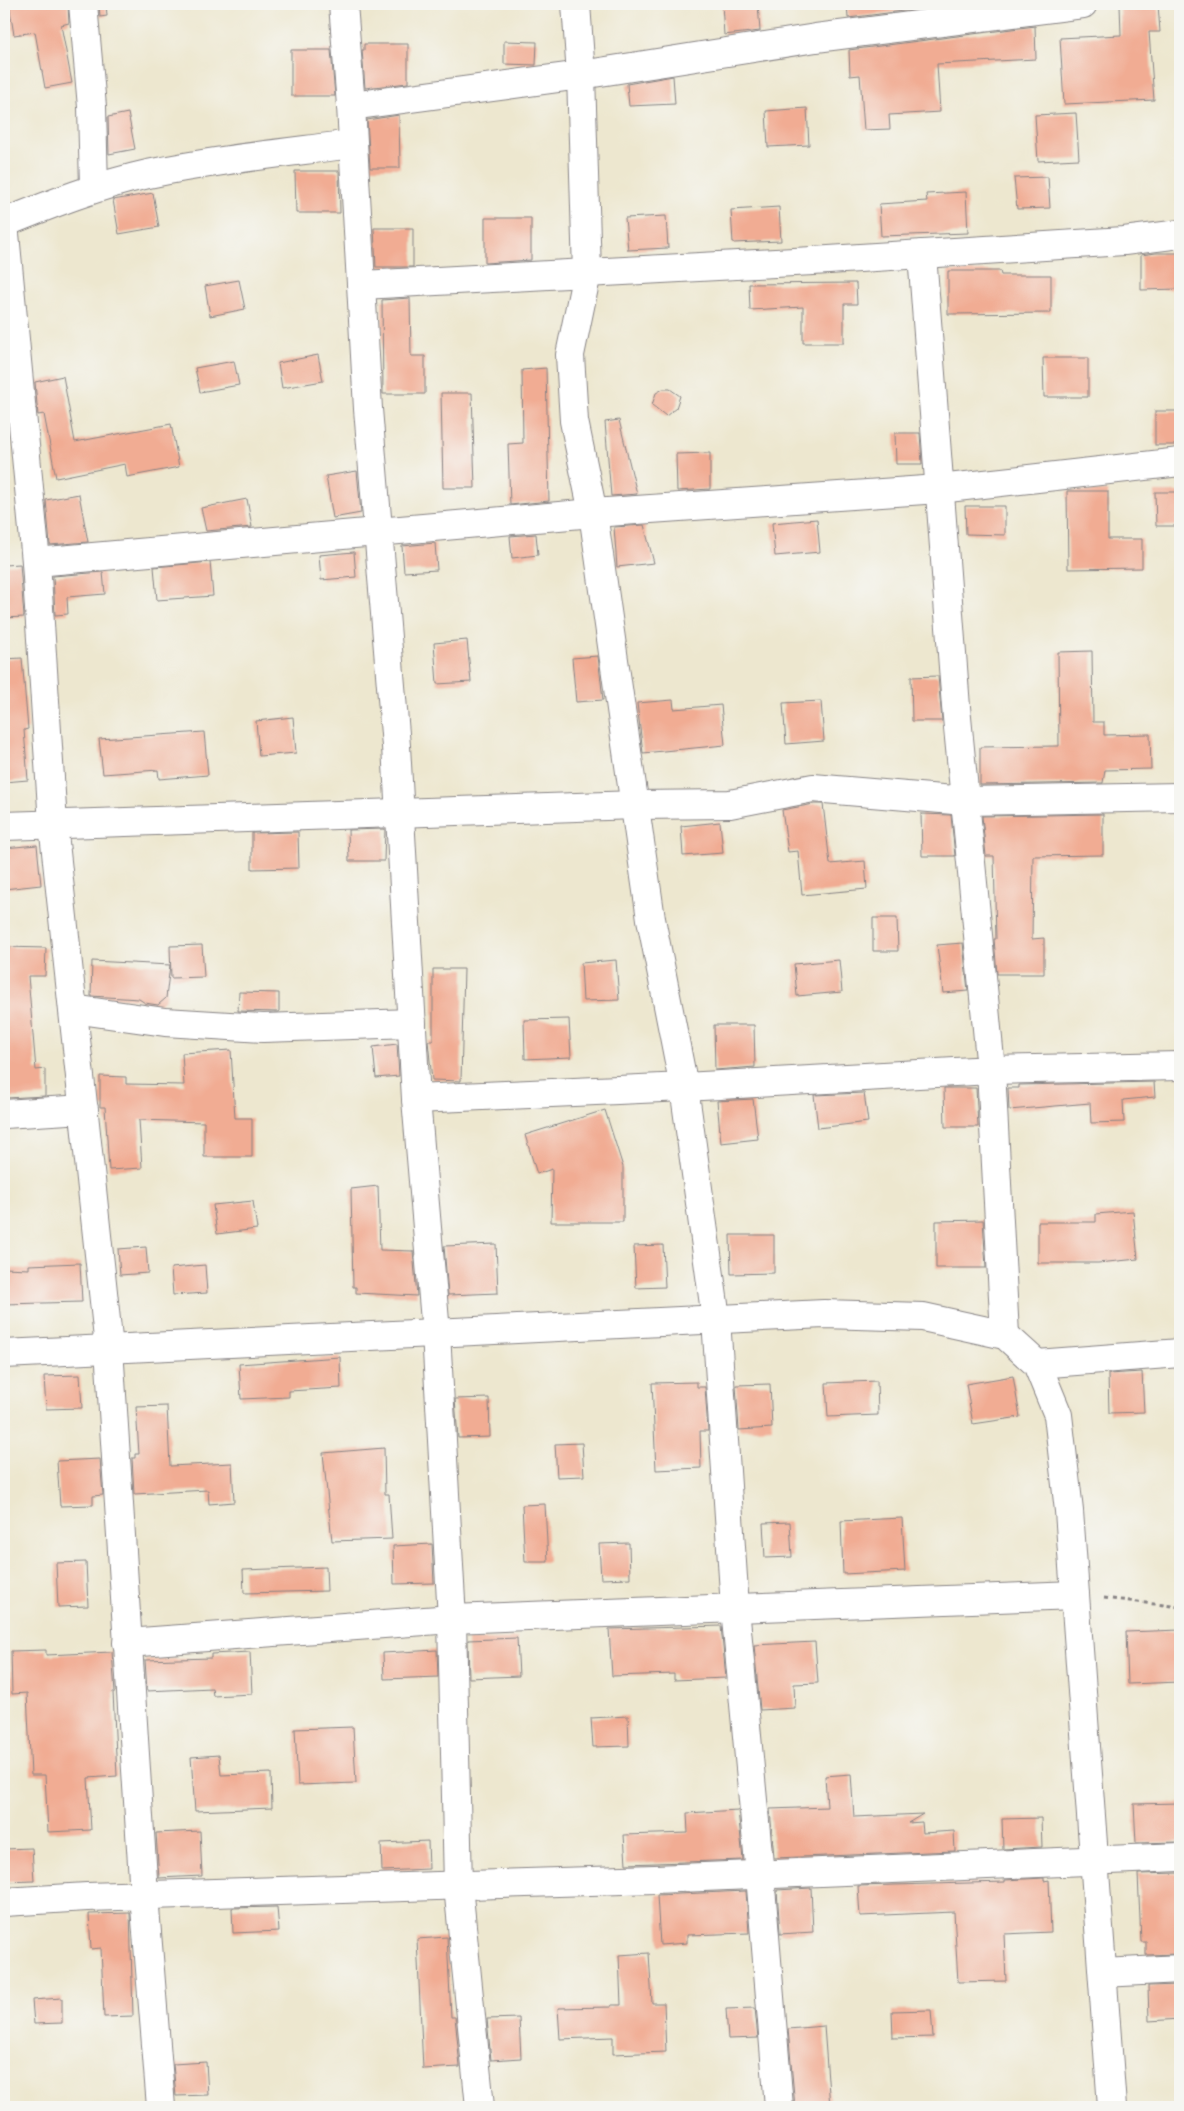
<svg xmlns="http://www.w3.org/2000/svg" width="1184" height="2111" font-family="'IM FELL Double Pica',serif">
<rect width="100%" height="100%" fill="#f6f6f2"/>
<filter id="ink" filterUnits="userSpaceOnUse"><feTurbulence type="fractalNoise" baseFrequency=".02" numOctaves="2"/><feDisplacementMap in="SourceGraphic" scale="10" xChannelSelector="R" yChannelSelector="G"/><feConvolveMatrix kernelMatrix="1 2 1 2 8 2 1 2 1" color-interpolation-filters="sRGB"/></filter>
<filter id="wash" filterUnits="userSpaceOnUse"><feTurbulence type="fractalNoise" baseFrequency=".0096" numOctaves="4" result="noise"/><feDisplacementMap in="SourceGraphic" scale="20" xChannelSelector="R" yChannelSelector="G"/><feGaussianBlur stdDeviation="1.12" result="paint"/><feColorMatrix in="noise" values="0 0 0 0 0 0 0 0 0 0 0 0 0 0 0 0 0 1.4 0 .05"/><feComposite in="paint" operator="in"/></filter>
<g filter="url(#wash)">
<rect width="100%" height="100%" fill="#ede7cf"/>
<g id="blocks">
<g fill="#f1ac93">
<path d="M 9,4 L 68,4 L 69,23 L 61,25 L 72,83 L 45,88 L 35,32 L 14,35 Z"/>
<path d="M 99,4 L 106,4 L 107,16 L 100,17 Z"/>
<path d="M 722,4 L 758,4 L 760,31 L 724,35 Z"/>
<path d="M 847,4 L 941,4 L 942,6 L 848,18 Z"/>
<path d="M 1158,4 L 1160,32 L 1149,32 L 1154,100 L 1064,104 L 1060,38 L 1121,35 L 1120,5 Z"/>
<path d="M 1035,26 L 1036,59 L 937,64 L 940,112 L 889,115 L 890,129 L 864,130 L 860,75 L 850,76 L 849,50 Z"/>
<path d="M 504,41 L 537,42 L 536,65 L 504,64 Z"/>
<path d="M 364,44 L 408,44 L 408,83 L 365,88 L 362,50 L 364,50 Z"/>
<path d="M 291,50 L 331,50 L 335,96 L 291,96 Z"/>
<path d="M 673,76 L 675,104 L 629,106 L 627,84 Z"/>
<path d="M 807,108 L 809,145 L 768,147 L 766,111 Z"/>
<path d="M 128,113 L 135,149 L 109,154 L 108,117 Z"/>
<path d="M 1076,113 L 1079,159 L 1038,161 L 1035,115 Z"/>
<path d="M 399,115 L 400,168 L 370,168 L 367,120 Z"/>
<path d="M 295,171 L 339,171 L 340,213 L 296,213 Z"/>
<path d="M 1048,177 L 1050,208 L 1017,209 L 1014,178 Z"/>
<path d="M 966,192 L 968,233 L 881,236 L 879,204 L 927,201 L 926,194 Z"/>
<path d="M 153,193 L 159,227 L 119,234 L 113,200 Z"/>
<path d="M 779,207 L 781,241 L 733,243 L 731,210 Z"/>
<path d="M 666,216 L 668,248 L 628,250 L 625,218 Z"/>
<path d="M 485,218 L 531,218 L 531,260 L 485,263 Z"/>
<path d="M 374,228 L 413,228 L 413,267 L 376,267 Z"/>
<path d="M 1156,253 L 1180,253 L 1180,289 L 1141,290 L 1141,255 Z"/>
<path d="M 948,271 L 1000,271 L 1001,275 L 1051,275 L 1051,313 L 948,314 Z"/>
<path d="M 239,280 L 245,309 L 210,316 L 205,286 Z"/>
<path d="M 856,283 L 857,304 L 844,304 L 844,343 L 803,343 L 803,307 L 750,310 L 749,284 Z"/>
<path d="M 410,298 L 411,356 L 425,356 L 425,394 L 383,394 L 382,300 Z"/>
<path d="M 318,355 L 323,381 L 282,388 L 278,363 Z"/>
<path d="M 1043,358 L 1088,358 L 1088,397 L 1044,397 Z"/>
<path d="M 234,361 L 239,385 L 200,392 L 195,368 Z"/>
<path d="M 546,368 L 549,501 L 510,505 L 508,444 L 523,443 L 522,370 Z"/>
<path d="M 63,376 L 75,442 L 171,424 L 179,467 L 127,477 L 125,464 L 56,478 L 44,414 L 38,415 L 35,382 Z"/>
<path d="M 663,389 L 670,389 L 680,396 L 676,408 L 666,416 L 652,405 L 656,393 Z"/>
<path d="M 441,393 L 472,393 L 475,488 L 443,488 Z"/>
<rect x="1155" y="411" width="25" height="34"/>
<path d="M 619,420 L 637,494 L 611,496 L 605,422 Z"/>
<path d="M 895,433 L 920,433 L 922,464 L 896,464 Z"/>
<path d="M 710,453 L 710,489 L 677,491 L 676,454 Z"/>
<path d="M 357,471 L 361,513 L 333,518 L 326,476 Z"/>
<path d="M 1067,491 L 1108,491 L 1108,539 L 1142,539 L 1142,568 L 1068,569 Z"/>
<path d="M 1155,492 L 1180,492 L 1180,526 L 1156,526 Z"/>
<path d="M 79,494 L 88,542 L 50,545 L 46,500 Z"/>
<path d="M 247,499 L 252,527 L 206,531 L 201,508 Z"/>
<path d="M 965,506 L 1005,506 L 1005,535 L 966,534 Z"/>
<path d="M 817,519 L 820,552 L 775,556 L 772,523 Z"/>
<path d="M 644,525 L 654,563 L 617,567 L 614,527 Z"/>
<path d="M 536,534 L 538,555 L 512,558 L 510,536 Z"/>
<path d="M 435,543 L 437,570 L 404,572 L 402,546 Z"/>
<path d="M 354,552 L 356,577 L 321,580 L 319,555 Z"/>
<path d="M 210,562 L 213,596 L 157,600 L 154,567 Z"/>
<path d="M 20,564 L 24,617 L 4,618 L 4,565 Z"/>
<path d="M 103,572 L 105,594 L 67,597 L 68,614 L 55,615 L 53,576 Z"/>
<path d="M 467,640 L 471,682 L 437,684 L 434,643 Z"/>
<path d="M 1092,651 L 1093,722 L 1104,722 L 1104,735 L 1150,734 L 1151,769 L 1105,770 L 1103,783 L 980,785 L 980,747 L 1059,746 L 1058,652 Z"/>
<path d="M 598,656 L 603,700 L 576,702 L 572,658 Z"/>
<path d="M 22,658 L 28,729 L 24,730 L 28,780 L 4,782 L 4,659 Z"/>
<path d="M 938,676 L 942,721 L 912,721 L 911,677 Z"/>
<path d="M 673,700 L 674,709 L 721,705 L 725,745 L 643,753 L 637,703 Z"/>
<path d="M 821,701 L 824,741 L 786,744 L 783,703 Z"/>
<path d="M 293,717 L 296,753 L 259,756 L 256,721 Z"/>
<path d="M 204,732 L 208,775 L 159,779 L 158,770 L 103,774 L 99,739 Z"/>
<path d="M 814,804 L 823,804 L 830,864 L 865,861 L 867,889 L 802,895 L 798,851 L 788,852 L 782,810 Z"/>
<path d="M 921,814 L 951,815 L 955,856 L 922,856 Z"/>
<path d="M 1103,814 L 1103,855 L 1033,856 L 1032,939 L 1044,938 L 1044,974 L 997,974 L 994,939 L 996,939 L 994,856 L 986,856 L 982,816 Z"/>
<path d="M 720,822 L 723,853 L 683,856 L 681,826 Z"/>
<path d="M 385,829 L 384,861 L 349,861 L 348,830 Z"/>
<path d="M 298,832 L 299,868 L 252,869 L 252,833 Z"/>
<path d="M 37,845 L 41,885 L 4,889 L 4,848 Z"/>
<path d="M 873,918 L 897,918 L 898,951 L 873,951 Z"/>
<path d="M 963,943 L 968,991 L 943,993 L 937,945 Z"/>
<path d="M 202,945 L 204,977 L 171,978 L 170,946 Z"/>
<path d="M 4,947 L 46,948 L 45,976 L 28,976 L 36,1070 L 45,1069 L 45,1096 L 6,1098 L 4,1064 Z"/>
<path d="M 616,960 L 619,1000 L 583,1001 L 581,963 Z"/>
<path d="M 839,960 L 842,992 L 797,996 L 794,964 Z"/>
<path d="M 92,961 L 170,965 L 166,998 L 158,1005 L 145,1003 L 139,999 L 91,996 Z"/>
<path d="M 433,969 L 464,969 L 461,1081 L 432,1080 L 428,1041 L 433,1041 Z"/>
<path d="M 239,992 L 279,993 L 279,1012 L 238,1011 Z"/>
<path d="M 569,1019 L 571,1057 L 525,1059 L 524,1020 Z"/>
<path d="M 714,1025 L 754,1025 L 755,1067 L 715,1070 Z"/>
<path d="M 397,1044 L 399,1076 L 376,1078 L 373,1047 Z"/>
<path d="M 231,1050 L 235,1118 L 252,1118 L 252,1157 L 204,1157 L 204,1122 L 139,1120 L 142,1168 L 109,1170 L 105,1107 L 100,1107 L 100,1076 L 126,1077 L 126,1084 L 184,1085 L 182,1053 Z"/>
<path d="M 1154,1082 L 1155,1097 L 1123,1100 L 1124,1122 L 1091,1123 L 1090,1103 L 1009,1110 L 1008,1088 L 1019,1088 L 1019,1085 Z"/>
<path d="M 944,1088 L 976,1088 L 978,1127 L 945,1127 Z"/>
<path d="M 864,1093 L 868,1122 L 818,1128 L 814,1095 Z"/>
<path d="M 753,1099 L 758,1139 L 721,1143 L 717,1101 Z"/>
<path d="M 605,1110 L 623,1167 L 623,1222 L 551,1222 L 552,1169 L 537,1174 L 525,1135 Z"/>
<path d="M 378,1186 L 380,1250 L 413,1251 L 417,1296 L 356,1293 L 356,1287 L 353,1287 L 351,1189 Z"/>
<path d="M 253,1201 L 257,1229 L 217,1234 L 213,1205 Z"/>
<path d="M 1133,1211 L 1138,1259 L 1098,1263 L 1038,1263 L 1038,1222 L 1096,1222 L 1096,1214 Z"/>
<path d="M 983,1220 L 986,1268 L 936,1268 L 936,1221 Z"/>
<path d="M 730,1235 L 774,1235 L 774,1273 L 731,1274 Z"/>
<path d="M 496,1244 L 498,1293 L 448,1295 L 444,1246 Z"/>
<path d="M 663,1245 L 665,1287 L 636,1288 L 634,1246 Z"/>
<path d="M 146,1247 L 148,1273 L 120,1275 L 118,1249 Z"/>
<path d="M 80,1263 L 82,1302 L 4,1304 L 4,1268 L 29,1269 L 29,1265 Z"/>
<path d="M 205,1265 L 207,1293 L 173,1295 L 171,1268 Z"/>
<path d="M 340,1357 L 341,1388 L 289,1391 L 289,1397 L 241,1399 L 239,1364 Z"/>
<path d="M 1142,1372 L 1144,1412 L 1109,1413 L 1108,1374 Z"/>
<path d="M 80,1375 L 82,1408 L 46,1409 L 44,1376 Z"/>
<path d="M 1013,1376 L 1020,1417 L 973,1424 L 966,1384 Z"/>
<path d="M 877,1381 L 878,1415 L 828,1417 L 826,1383 Z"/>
<path d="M 697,1382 L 697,1387 L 705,1387 L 708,1431 L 700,1431 L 701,1468 L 656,1470 L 652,1383 Z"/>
<path d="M 770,1384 L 772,1428 L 739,1430 L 736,1385 Z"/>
<path d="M 489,1398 L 490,1437 L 458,1438 L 455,1399 Z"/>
<path d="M 167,1406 L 170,1466 L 232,1463 L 234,1502 L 209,1504 L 208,1490 L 134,1494 L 132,1458 L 135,1458 L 135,1454 L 139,1454 L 136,1407 Z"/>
<path d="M 582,1443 L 584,1476 L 557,1477 L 555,1444 Z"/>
<path d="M 384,1448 L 385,1494 L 389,1494 L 392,1539 L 332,1541 L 323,1453 Z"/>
<path d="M 100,1459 L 103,1495 L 93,1496 L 93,1505 L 60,1506 L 57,1461 Z"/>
<path d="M 545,1504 L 548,1562 L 525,1562 L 522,1505 Z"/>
<path d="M 902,1518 L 905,1571 L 843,1574 L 841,1521 Z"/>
<path d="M 790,1522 L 792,1557 L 765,1558 L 763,1523 Z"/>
<path d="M 629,1543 L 630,1578 L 601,1579 L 599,1544 Z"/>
<path d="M 432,1544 L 434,1583 L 394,1584 L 393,1546 Z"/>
<path d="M 86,1562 L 88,1606 L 58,1607 L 56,1563 Z"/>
<path d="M 326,1567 L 327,1591 L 244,1593 L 243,1570 Z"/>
<path d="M 721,1626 L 726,1678 L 674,1680 L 674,1674 L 612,1676 L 609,1629 Z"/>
<path d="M 1180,1630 L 1180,1682 L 1128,1684 L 1126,1632 Z"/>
<path d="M 517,1638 L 519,1676 L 469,1678 L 468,1640 Z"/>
<path d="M 815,1642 L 818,1683 L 794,1684 L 795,1708 L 760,1710 L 754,1645 Z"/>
<path d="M 46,1650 L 46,1655 L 112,1652 L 115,1692 L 113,1692 L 117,1776 L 88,1778 L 91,1830 L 48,1832 L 45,1775 L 31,1775 L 27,1693 L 12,1694 L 11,1651 Z"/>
<path d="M 437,1650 L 438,1677 L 384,1679 L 383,1653 Z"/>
<path d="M 250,1652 L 252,1694 L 213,1696 L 212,1688 L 147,1691 L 145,1660 L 211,1658 L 211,1654 Z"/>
<path d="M 628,1716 L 629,1746 L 593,1747 L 591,1718 Z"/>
<path d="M 353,1727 L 356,1783 L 298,1785 L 295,1729 Z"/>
<path d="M 219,1755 L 221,1775 L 271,1773 L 272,1808 L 195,1811 L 191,1757 Z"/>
<path d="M 851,1774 L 854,1817 L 923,1814 L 908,1823 L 922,1822 L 923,1833 L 954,1831 L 955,1851 L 774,1858 L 770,1809 L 827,1807 L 825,1776 Z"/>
<path d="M 1180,1803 L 1180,1842 L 1136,1843 L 1134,1804 Z"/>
<path d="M 738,1810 L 743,1860 L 626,1864 L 624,1835 L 688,1833 L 687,1813 Z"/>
<path d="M 1041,1818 L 1042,1847 L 1003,1849 L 1002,1819 Z"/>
<path d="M 200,1831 L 202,1876 L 159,1878 L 156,1833 Z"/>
<path d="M 428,1841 L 429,1869 L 382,1871 L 381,1843 Z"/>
<path d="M 32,1848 L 34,1881 L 4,1882 L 4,1849 Z"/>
<path d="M 1180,1873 L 1180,1954 L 1146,1955 L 1146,1942 L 1141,1942 L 1138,1874 Z"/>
<path d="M 1044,1878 L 1044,1881 L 1049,1880 L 1051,1932 L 1004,1934 L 1006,1981 L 958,1982 L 954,1912 L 860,1916 L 858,1886 L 1005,1882 L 1005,1880 Z"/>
<path d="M 811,1888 L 813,1932 L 780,1934 L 777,1890 Z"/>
<path d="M 746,1891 L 749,1933 L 687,1935 L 687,1943 L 660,1945 L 657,1895 Z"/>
<path d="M 277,1907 L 279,1931 L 233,1933 L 232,1908 Z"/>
<path d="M 130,1913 L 133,2016 L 104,2017 L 101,1948 L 91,1949 L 89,1914 Z"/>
<path d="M 447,1937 L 451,2017 L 455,2017 L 460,2067 L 423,2069 L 417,1939 Z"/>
<path d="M 649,1953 L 652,2003 L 664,2003 L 666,2052 L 613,2054 L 613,2037 L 560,2039 L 558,2008 L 611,2007 L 611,2005 L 621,2005 L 619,1955 Z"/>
<path d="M 1180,1985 L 1180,2019 L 1149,2021 L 1148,1986 Z"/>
<path d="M 62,1998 L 62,2023 L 34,2024 L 32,2000 Z"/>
<path d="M 755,2008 L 758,2038 L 728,2039 L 726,2009 Z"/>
<path d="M 931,2010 L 933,2037 L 893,2038 L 892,2011 Z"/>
<path d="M 519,2018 L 521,2058 L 491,2060 L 487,2019 Z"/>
<path d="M 824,2026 L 830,2107 L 795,2107 L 788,2029 Z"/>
<path d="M 206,2062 L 208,2095 L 176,2096 L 173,2064 Z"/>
</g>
</g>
</g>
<g filter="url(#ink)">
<use href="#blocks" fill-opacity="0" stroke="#888485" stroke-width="1"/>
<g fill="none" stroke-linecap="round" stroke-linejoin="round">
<g stroke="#888485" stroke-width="30">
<g id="street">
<path d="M 83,4 L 92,107 L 94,188"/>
<path d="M 343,4 L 351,106 L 368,409 L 396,746 L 416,1099 L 436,1333 L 452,1619 L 458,1886 L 480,2107"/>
<path d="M 576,4 L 581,75 L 587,273 L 570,355 L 574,421 L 593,513 L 651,919 L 684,1087 L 716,1319 L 735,1608 L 760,1875 L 779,2107"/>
<path d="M 351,106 L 581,75 L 816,38 L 1083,4"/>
<path d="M 922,254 L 956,707 L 991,1070 L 1005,1335"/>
<path d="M 362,285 L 813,261 L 1124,241 L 1180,234"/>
<path d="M 36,562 L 593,513 L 939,489 L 1180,462"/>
<path d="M 4,826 L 636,805 L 730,804 L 813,788 L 965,801 L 1180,797"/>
<path d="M 73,1009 L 165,1022 L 263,1028 L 412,1023"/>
<path d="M 416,1099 L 684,1087 L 991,1070 L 1180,1066"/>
<path d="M 4,1114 L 84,1109"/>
<path d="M 4,1354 L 824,1314 L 923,1317 L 1005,1335 L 1037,1364 L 1058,1415 L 1069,1511 L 1112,2107"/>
<path d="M 1037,1364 L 1180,1353"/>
<path d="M 127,1643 L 452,1619 L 1075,1595"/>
<path d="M 4,1902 L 87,1897 L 655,1879 L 1180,1857"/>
<path d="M 1103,1973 L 1180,1969"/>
<path d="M 161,2107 L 144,1895 L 109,1348 L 53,824 L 36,562 L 4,223 C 51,204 98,185 148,174 C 215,160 284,153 352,144"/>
</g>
</g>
<path stroke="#888485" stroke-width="3" stroke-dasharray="4 4" stroke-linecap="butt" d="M 1104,1598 L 1180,1607"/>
<use href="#street" stroke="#fff" stroke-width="28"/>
</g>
</g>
<rect width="1184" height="2111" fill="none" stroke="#f6f6f2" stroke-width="20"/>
</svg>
